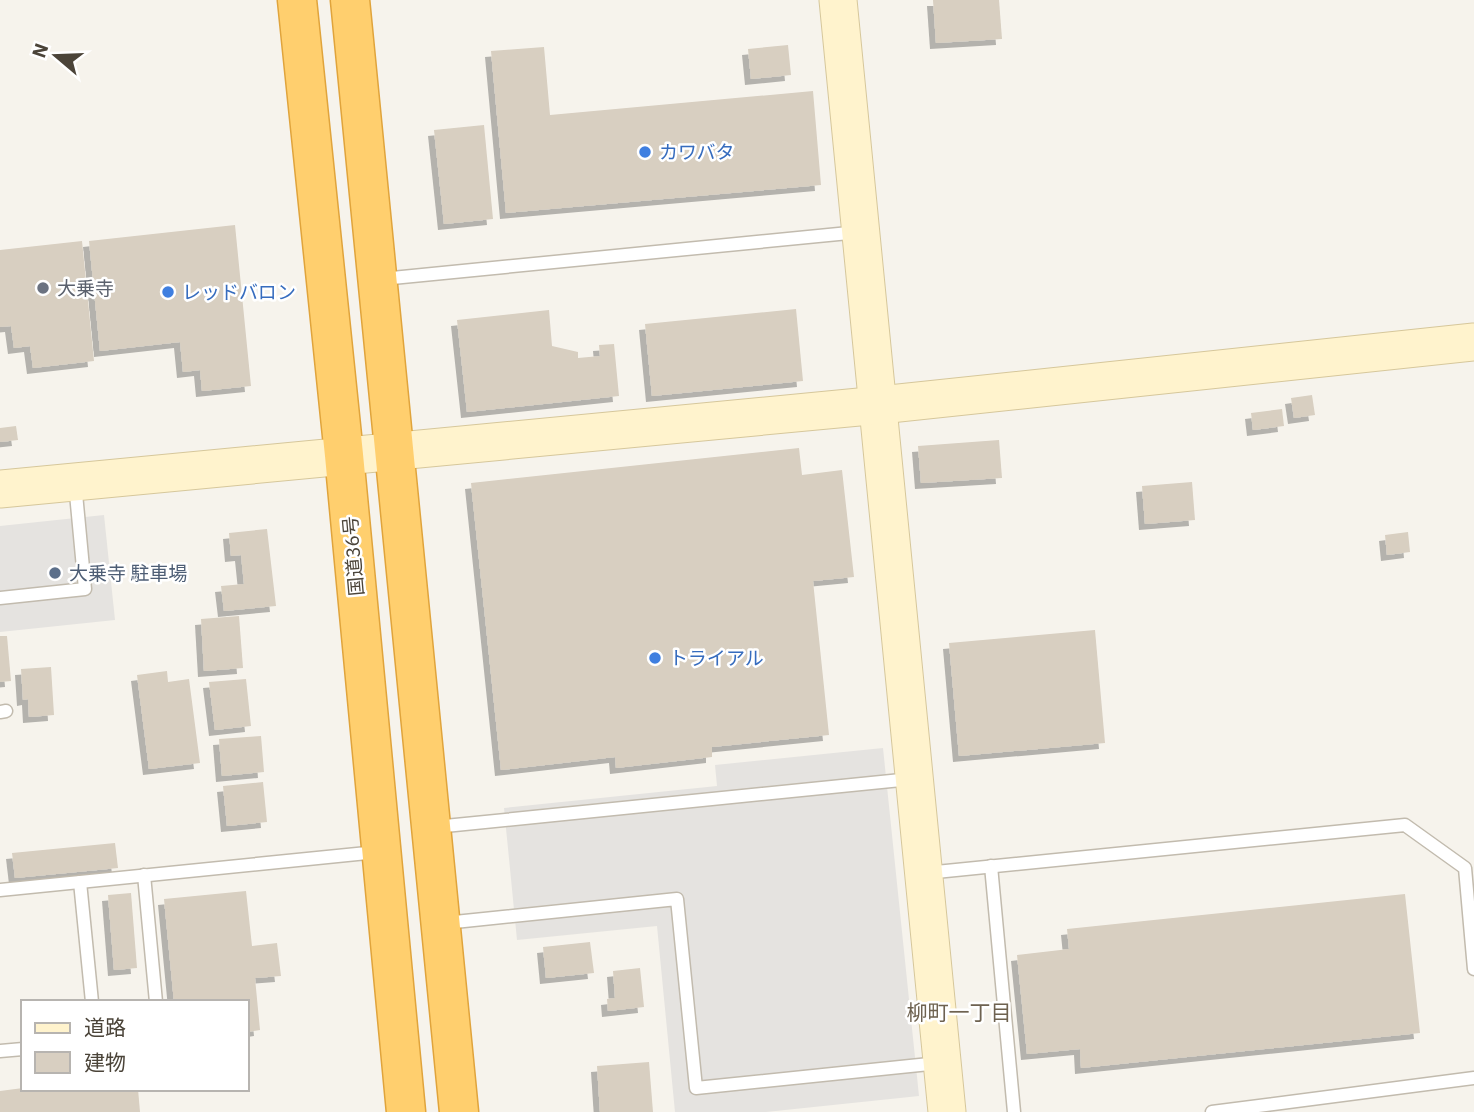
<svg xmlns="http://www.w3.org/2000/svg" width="1474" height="1112" font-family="'IBM Plex Sans','Noto Sans JP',sans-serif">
<defs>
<filter id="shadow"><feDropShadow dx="-6" dy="6" stdDeviation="0" flood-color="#0004"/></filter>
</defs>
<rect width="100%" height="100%" fill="#f6f3ec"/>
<g fill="#e5e3e0">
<path d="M 104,515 L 115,620 L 0,632 L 0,526 Z"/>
<path d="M 883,748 L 919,1096 L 766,1112 L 675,1112 L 657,926 L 517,940 L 504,808 L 717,786 L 715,765 Z"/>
</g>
<g fill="#d8cfc1" filter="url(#shadow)">
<path d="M 933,0 L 999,0 L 1002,39 L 936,43 Z"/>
<path d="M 788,45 L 791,75 L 751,79 L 748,49 Z"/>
<path d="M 544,47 L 550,115 L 813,91 L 821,185 L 506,213 L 491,51 Z"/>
<path d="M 484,125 L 493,219 L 444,224 L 434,130 Z"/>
<path d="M 235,225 L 251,386 L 202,391 L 200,370 L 183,372 L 180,342 L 100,351 L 89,241 Z"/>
<path d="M 82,241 L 94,361 L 33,368 L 30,346 L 14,348 L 11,326 L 0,327 L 0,250 Z"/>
<path d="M 796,309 L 803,381 L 652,396 L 645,324 Z"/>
<path d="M 549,310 L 552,346 L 578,352 L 578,358 L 600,356 L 599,345 L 614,344 L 619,396 L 467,412 L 457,320 Z"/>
<path d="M 1312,395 L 1315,415 L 1294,418 L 1291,398 Z"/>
<path d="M 1282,409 L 1284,426 L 1253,430 L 1251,413 Z"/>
<path d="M 16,426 L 18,440 L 0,442 L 0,428 Z"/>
<path d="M 999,440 L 1002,478 L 921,483 L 918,446 Z"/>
<path d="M 799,448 L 802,475 L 842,470 L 854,577 L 813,581 L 829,735 L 712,747 L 712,757 L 616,768 L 615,757 L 501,770 L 471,483 Z"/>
<path d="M 1192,482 L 1195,520 L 1145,524 L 1142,486 Z"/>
<path d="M 267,529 L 276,606 L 224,611 L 221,586 L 244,584 L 241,555 L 231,556 L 229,533 Z"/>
<path d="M 1408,532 L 1410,552 L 1387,555 L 1385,535 Z"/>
<path d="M 239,616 L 243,668 L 204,671 L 201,619 Z"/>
<path d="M 1095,630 L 1105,743 L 959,756 L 949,643 Z"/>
<path d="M 0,636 L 7,636 L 11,681 L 0,682 Z"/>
<path d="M 51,667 L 54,715 L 29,717 L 28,699 L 23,700 L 21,669 Z"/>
<path d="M 167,671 L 168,682 L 189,679 L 200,763 L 149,769 L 137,675 Z"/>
<path d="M 246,679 L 251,726 L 215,730 L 209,682 Z"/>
<path d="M 261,736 L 264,772 L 222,776 L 219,739 Z"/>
<path d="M 263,782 L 267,822 L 227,826 L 223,786 Z"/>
<path d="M 115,843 L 118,868 L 15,878 L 12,853 Z"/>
<path d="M 246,891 L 252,946 L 277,943 L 281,976 L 255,978 L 260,1030 L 247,1032 L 247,1002 L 174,1002 L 164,899 Z"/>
<path d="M 131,893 L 137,968 L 114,970 L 108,895 Z"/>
<path d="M 1405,894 L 1420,1033 L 1081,1068 L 1080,1049 L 1027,1054 L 1017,955 L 1069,949 L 1067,929 Z"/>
<path d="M 590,942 L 594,973 L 546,978 L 543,947 Z"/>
<path d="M 640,968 L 644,1007 L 608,1011 L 607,999 L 615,998 L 613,971 Z"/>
<path d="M 649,1062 L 653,1112 L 600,1112 L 597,1066 Z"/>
<path d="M 23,1088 L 138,1089 L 140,1112 L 0,1112 L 0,1091 Z"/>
</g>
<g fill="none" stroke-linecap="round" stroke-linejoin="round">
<g stroke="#c2bbae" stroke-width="15">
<g id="lane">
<path d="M 382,279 L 859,232"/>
<path d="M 0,598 L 85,589 L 75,483"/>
<path d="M 0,712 L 6,711"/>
<path d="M 435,827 L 911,779"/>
<path d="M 991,866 L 1014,1112"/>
<path d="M 926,873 L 1405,825 L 1465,868 L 1474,969"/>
<path d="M 144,875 L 156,1002"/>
<path d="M 80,882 L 92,1002"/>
<path d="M 0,890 L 377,852"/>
<path d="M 445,923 L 677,899 L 696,1088 L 939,1063"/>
<path d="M 0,1051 L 23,1049"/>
<path d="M 1212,1112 L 1474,1078"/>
</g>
</g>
<g stroke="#d6c79b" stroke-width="39">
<g id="secondary">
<path d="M 838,0 L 947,1112"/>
<path d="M 0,489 L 880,405 L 1474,342"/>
</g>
</g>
<g stroke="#e0a43c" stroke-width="41">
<g id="highway">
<path d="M 297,0 L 344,455 L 406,1112"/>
<path d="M 350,0 L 459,1112"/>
</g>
</g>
<use href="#lane" stroke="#fff" stroke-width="12"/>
<use href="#secondary" stroke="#fff3cd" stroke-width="37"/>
<use href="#highway" stroke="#ffcf6e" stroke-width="38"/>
</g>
<g fill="#3f7fe0" stroke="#fff" stroke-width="2.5">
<circle cx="645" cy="152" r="7"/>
<circle cx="168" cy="292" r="7"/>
<circle cx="655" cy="658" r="7"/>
</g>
<circle fill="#6b7280" stroke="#fff" stroke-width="2.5" cx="43" cy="288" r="7"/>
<circle fill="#5c6f8a" stroke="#fff" stroke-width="2.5" cx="55" cy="573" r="7"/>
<g text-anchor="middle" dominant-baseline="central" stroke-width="5" stroke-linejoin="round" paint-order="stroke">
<g font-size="19" fill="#366cbe" stroke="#fff" text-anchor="start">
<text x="659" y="152">カワバタ</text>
<text x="182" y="292">レッドバロン</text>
<text x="669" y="658">トライアル</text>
</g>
<g font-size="19" fill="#5b616d" stroke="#fff" text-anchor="start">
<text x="57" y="288">大乗寺</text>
</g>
<g font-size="19" fill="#4b4439" stroke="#fff">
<text transform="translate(353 556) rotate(-95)">国道36号</text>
</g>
<g font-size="19" fill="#4e5e75" stroke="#fff" text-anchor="start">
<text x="69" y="573">大乗寺 駐車場</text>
</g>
<g font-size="21" fill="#6e6250" stroke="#fff">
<text x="959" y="1012">柳町一丁目</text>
</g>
</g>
<rect x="21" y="1000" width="228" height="91" fill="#ffffff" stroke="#b7b4b0" stroke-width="2"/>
<rect x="35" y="1023" width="35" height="10" fill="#fff3cd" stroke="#b7b4b0" stroke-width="2"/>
<text x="84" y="1035" font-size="21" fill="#4b4439">道路</text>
<rect x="35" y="1052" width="35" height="21" fill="#d8cfc1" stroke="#b7b4b0" stroke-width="2"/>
<text x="84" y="1070" font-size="21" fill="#4b4439">建物</text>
<g transform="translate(56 56) rotate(289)" stroke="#ffffff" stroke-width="5" paint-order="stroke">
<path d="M0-5L12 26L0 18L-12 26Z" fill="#4b4439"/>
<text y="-10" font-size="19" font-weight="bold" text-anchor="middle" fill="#4b4439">N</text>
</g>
</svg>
